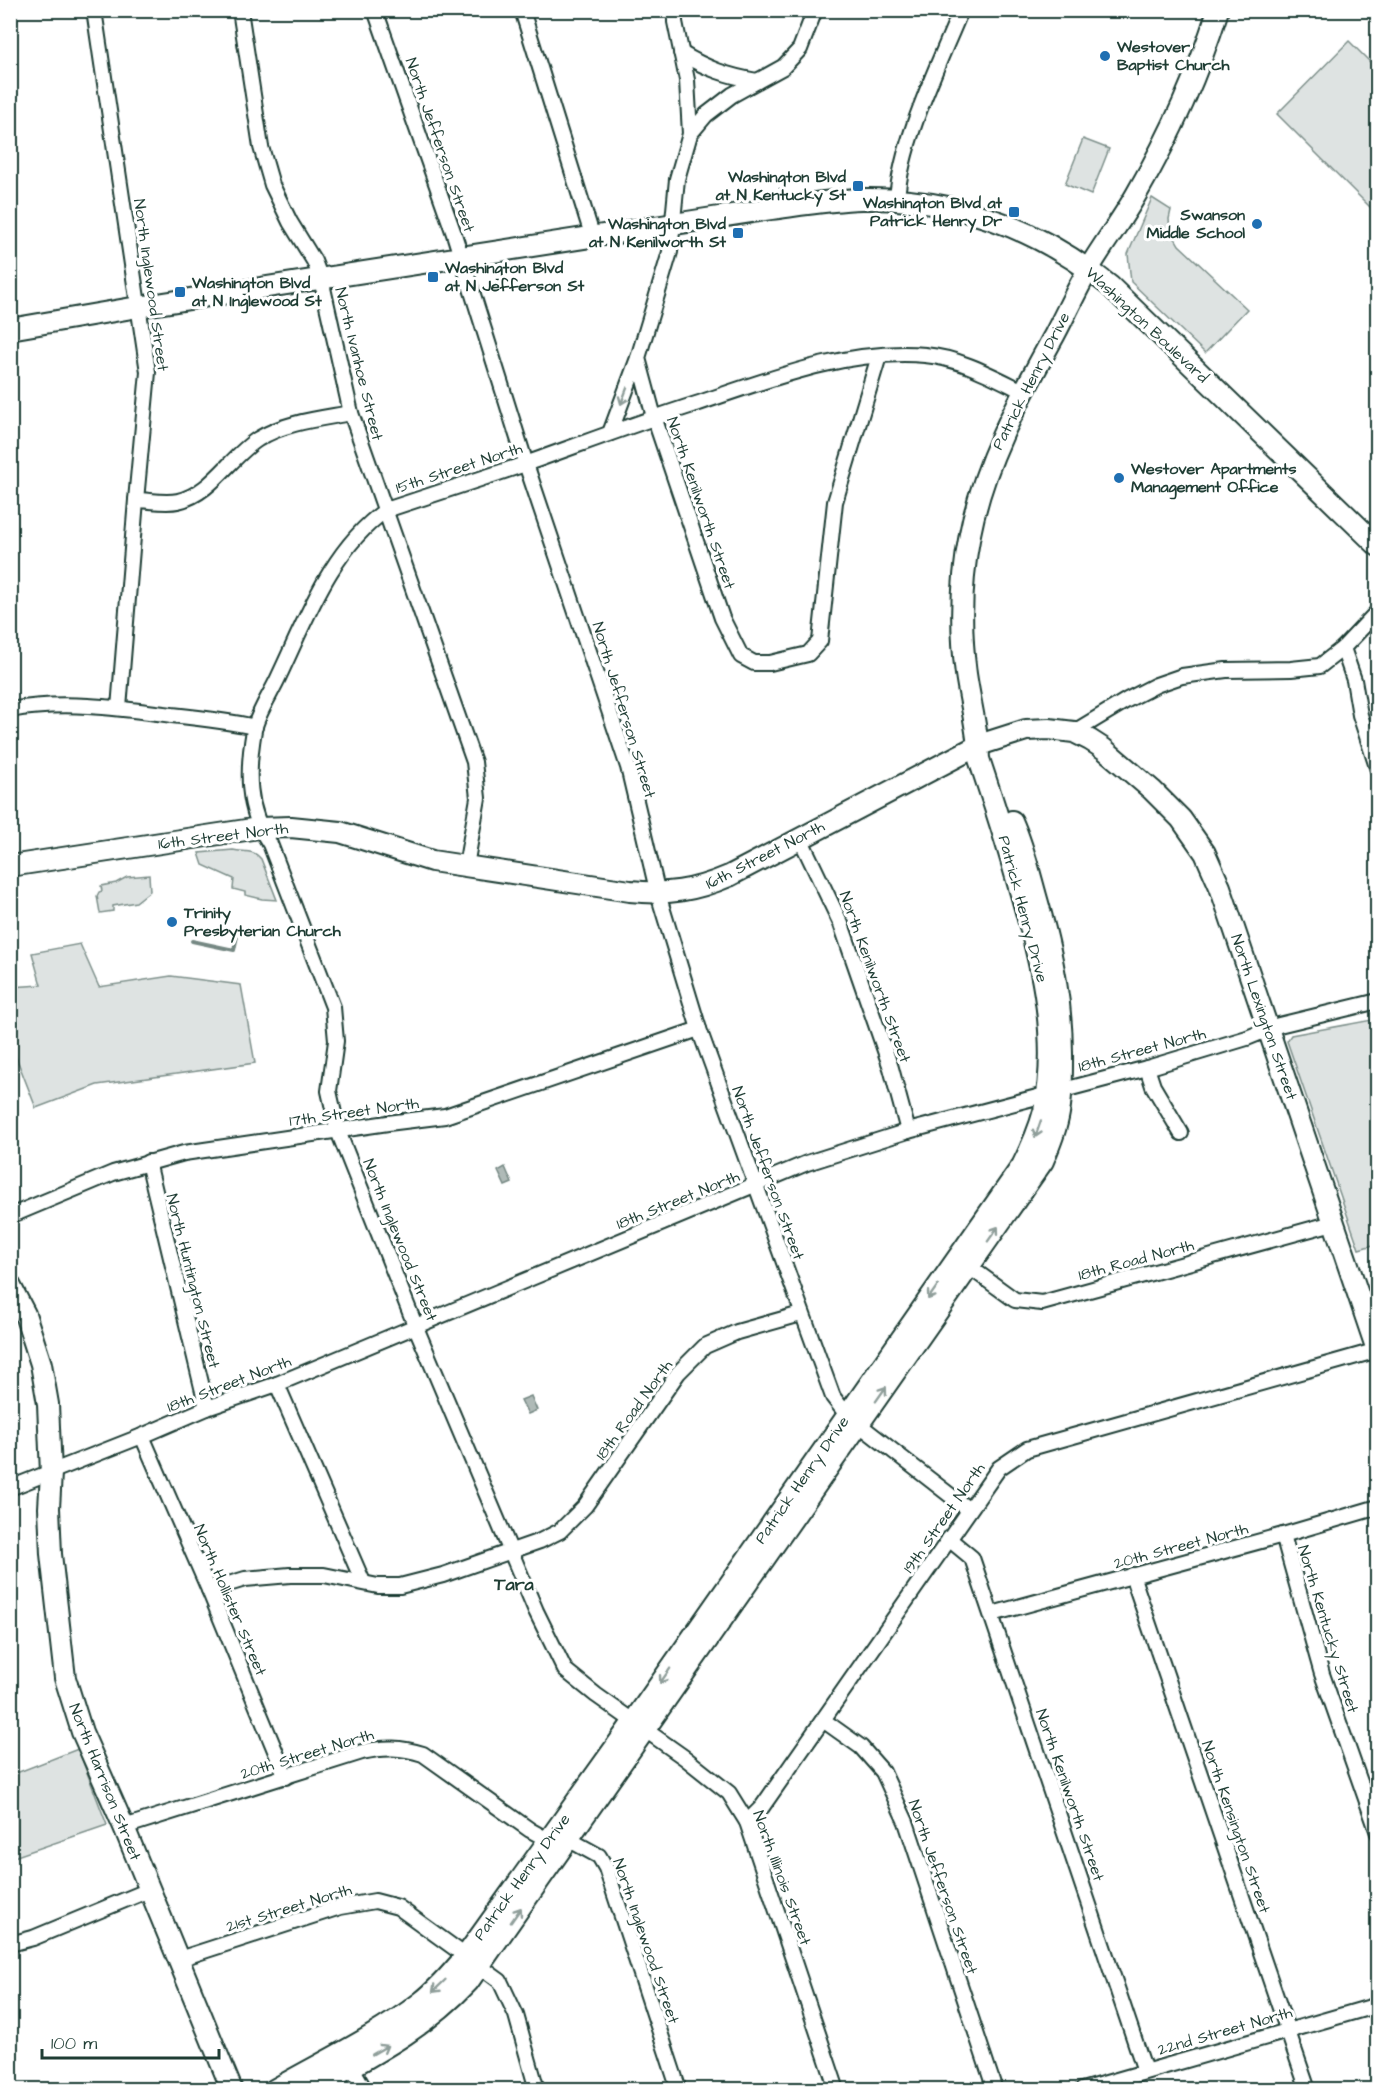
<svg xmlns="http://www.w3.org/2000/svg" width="1388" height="2100" font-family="'Architects Daughter',sans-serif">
<rect width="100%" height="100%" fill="#fff"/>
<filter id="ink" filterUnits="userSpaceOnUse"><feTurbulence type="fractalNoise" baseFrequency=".0167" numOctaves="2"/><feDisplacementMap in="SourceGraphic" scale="12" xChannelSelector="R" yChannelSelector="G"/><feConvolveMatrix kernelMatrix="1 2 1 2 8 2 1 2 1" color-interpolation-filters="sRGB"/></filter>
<g filter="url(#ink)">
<g fill="#dee3e2" stroke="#7e908b" stroke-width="1.5">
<path d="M 1349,41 L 1377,69 L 1377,214 L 1277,114 Z"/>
<path d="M 1083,139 L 1109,149 L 1091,195 L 1065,184 Z"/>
<path d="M 1152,198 L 1171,210 L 1169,219 L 1170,229 L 1179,245 L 1247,309 L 1205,353 L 1131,282 L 1128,254 Z"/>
<path d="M 233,850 C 244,853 252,848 261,859 L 277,900 L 262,899 L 245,895 L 245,892 L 233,889 L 234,879 L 203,865 L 199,853 Z"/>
<path d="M 149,875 L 150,891 L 136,902 L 113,906 L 113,911 L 100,913 L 97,896 L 99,892 L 102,891 L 101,886 L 116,883 L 127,877 Z"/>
<path d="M 80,944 L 99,987 L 171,976 L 241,985 L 255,1063 L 97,1085 L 36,1108 L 11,1044 L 11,987 L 41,985 L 32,953 Z"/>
<path d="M 1372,1020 L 1378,1041 L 1377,1244 L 1359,1249 L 1287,1041 L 1291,1035 Z"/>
<path d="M 78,1749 L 107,1825 L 11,1858 L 11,1775 Z"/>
</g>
<g fill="#afbab7" stroke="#758883" stroke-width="1.5">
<path d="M 505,1167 L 512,1183 L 505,1186 L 498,1171 Z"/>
<path d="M 531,1396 L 537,1410 L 528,1414 L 521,1400 Z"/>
</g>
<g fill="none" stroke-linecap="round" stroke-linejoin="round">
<path stroke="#758883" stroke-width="4" d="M 192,941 L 234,950 L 238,931"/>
<g stroke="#1f3d34" stroke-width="18">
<g id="street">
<path d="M 94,10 L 148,372 L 136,500 L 119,708"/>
<path d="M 240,10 L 261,147 L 272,185 L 290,222 L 314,261 L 321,279 L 351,413 L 474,762 L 478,798 L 466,866"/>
<path d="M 375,10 L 454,234 L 526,464 L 628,767 L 658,894 L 699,1029 L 833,1397 L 847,1415 L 969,1510"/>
<path d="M 522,10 L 593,238"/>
<path d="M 675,10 L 675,22 L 687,80 L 690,134"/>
<path d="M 815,10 L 800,49 L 783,67 L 732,95 L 706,115 L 690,134 L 677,179 L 670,252 L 638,358 L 654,417 L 722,618 L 741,656 L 754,663 L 770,663 L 808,654 L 820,641 L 835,502 L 879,356"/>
<path d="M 681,53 C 707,69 728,76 757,81"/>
<path d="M 897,199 C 901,141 938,66 961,10"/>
<path d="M 610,433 L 638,358"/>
<path d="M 136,500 C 148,500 165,504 178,501 C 211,494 230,457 258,439 C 286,422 319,419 351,413"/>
<path d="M 1378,611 L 1343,648 L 1354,680 L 1360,715 L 1378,770"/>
<path d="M 10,710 C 64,700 119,708 172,715 C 200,718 228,721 255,727"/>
<path d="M 1074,732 L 1127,700 L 1156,685 L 1182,676 L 1226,670 L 1291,669 L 1320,666 L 1343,648"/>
<path d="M 800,838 L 841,924 L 891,1068 L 908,1131"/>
<path d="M 1147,1068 L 1153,1086 L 1181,1133"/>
<path d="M 148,1162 L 207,1408"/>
<path d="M 10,1216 L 113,1173 L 184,1153 L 388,1123 L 445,1116 L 699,1029"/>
<path d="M 964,1263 L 1015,1300 L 1042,1303 L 1333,1223"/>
<path d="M 277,1384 L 363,1582"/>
<path d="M 142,1436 L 209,1590 L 286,1777"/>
<path d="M 10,1488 L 142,1436 L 207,1408 L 277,1384 L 807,1163 L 908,1131 L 1147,1068 L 1247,1038 L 1279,1025 L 1378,1001"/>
<path d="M 1283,1535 L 1322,1674 L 1378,1833"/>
<path d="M 949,1539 L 972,1558 L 1145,2071"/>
<path d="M 1132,1575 L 1308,2090"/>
<path d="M 209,1590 L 245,1579 L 290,1575 L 324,1575 L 378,1586 L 400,1586 L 443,1575 L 540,1541 L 560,1531 L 585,1506 L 678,1373 L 705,1346 L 737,1332 L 801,1314"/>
<path d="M 992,1614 L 1283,1535 L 1378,1507"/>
<path d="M 823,1720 L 861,1747 L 883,1772 L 906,1822 L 995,2090"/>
<path d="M 747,1822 L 762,1807 L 999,1468 L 1027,1449 L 1378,1350"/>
<path d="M 124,1827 L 362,1752 C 384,1747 401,1747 423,1754 L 530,1830 L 548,1840 L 568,1839 L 599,1856 L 606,1868 L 679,2090"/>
<path d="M 10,1944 L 33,1938 L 149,1890"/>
<path d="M 179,1959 L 340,1907 L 375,1901 L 398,1907 L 500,1981 L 516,2015 L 537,2090"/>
<path d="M 348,2061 L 365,2090"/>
<path d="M 837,2090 L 747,1822 L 729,1793 L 685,1758 L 596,1695 L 565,1670 L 536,1611 L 415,1325 L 338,1131 L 329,1091 L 336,1041 L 333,1007 L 270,844 C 246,809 247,771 254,730 C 257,714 272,692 279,676 C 307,617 331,549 386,510 C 434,494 481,479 528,463 C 584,443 639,422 696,404 C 767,380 849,348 925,355 C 960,358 992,376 1023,391"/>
<path d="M 1082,2090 L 1378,2005"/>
</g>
</g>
<g stroke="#1f3d34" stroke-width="24">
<g id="secondary">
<path d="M 10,329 L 138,307 L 771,209 C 801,205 831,200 861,199 C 954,197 1038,228 1110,286 L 1378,546"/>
<path d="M 10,866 L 259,828 L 291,827 L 340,832 L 432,861 L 630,891 C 667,895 694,891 729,876 L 979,745 L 1026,730 L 1049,729 L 1074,732 L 1090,740 L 1104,749 L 1152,790 L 1181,819 L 1205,853 L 1220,887 L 1378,1353"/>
<path d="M 10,1285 L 25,1314 L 41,1364 L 48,1404 L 51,1473 L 49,1508 L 51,1554 L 65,1678 L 82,1732 L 124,1827 L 232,2090"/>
<path d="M 274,2090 C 323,2062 376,2037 420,2003 C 437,1990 451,1974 465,1957 L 624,1735 L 1022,1166 C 1031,1148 1039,1130 1044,1111 C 1061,1034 1038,950 1016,877 C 1005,838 992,798 979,759 C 978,731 970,702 966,674 C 960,628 961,580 970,534 C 984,461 1020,398 1055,334 C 1066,313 1076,291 1088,270 C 1103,244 1122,220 1137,193 C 1170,136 1198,74 1218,10"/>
<path d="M 310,2090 C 368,2057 422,2031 468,1982 L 1043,1161 C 1049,1147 1055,1133 1058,1118 C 1062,1100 1062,1081 1062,1063 C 1063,1003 1052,952 1036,896 C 1029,871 1023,845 1012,821"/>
</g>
</g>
<use href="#street" stroke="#fff" stroke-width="14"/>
<use href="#secondary" stroke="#fff" stroke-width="20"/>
</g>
<defs><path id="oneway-shaft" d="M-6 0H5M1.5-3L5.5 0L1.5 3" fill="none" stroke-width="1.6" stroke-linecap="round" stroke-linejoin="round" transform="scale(1.5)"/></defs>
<g stroke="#8f9e9a">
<use href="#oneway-shaft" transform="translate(624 396) rotate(111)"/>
<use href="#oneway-shaft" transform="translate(1038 1129) rotate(109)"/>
<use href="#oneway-shaft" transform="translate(993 1234) rotate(-55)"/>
<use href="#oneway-shaft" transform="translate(933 1292) rotate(125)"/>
<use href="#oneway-shaft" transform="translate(881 1394) rotate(-55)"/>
<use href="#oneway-shaft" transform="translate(665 1676) rotate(125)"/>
<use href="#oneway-shaft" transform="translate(516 1915) rotate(-55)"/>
<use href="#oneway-shaft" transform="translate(439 1986) rotate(136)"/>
<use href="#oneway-shaft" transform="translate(380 2050) rotate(-30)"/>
</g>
</g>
<g fill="#1f6fb2" stroke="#fff" stroke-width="2">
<circle cx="1105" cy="56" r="6"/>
<rect x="852" y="180" width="12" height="12" rx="3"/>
<rect x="1008" y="206" width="12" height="12" rx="3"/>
<circle cx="1257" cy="224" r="6"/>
<rect x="732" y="227" width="12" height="12" rx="3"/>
<rect x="427" y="271" width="12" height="12" rx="3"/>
<rect x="174" y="286" width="12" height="12" rx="3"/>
<circle cx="1119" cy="478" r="6"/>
<circle cx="172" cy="922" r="6"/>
</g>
<g text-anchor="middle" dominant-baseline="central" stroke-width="6" stroke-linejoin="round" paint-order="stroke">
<g font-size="16" font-weight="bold" fill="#1f3d34" stroke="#fff" text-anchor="start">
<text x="1117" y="47">Westover<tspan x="1117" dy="18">Baptist Church</tspan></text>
<text x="846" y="177" text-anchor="end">Washington Blvd<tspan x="846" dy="18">at N Kentucky St</tspan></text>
<text x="1002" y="203" text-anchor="end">Washington Blvd at<tspan x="1002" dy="18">Patrick Henry Dr</tspan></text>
<text x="1245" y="215" text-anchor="end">Swanson<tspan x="1245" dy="18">Middle School</tspan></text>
<text x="726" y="224" text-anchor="end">Washington Blvd<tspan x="726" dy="18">at N Kenilworth St</tspan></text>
<text x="445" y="268">Washington Blvd<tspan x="445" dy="18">at N Jefferson St</tspan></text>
<text x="192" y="283">Washington Blvd<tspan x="192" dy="18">at N Inglewood St</tspan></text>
<text x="1131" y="469">Westover Apartments<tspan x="1131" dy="18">Management Office</tspan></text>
<text x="184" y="913">Trinity<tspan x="184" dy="18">Presbyterian Church</tspan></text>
</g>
<g font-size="16" fill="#1f3d34" stroke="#fff">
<text transform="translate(440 145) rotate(71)">North Jefferson Street</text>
<text transform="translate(151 285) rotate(82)">North Inglewood Street</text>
<text transform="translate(1147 325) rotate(43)">Washington Boulevard</text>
<text transform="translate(359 364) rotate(76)">North Ivanhoe Street</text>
<text transform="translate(1031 381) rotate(-63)">Patrick Henry Drive</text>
<text transform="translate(459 468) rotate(-18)">15th Street North</text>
<text transform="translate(701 503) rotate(71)">North Kenilworth Street</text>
<text transform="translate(624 710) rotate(73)">North Jefferson Street</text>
<text transform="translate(223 836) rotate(-7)">16th Street North</text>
<text transform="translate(765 855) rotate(-27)">16th Street North</text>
<text transform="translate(1023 909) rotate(75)">Patrick Henry Drive</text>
<text transform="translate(875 977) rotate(70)">North Kenilworth Street</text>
<text transform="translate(1264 1017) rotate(71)">North Lexington Street</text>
<text transform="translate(1142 1050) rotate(-15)">18th Street North</text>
<text transform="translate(354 1112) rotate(-8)">17th Street North</text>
<text transform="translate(768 1173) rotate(70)">North Jefferson Street</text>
<text transform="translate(678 1200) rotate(-22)">18th Street North</text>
<text transform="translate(400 1240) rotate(68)">North Inglewood Street</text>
<text transform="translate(1136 1260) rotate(-15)">18th Road North</text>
<text transform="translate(193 1281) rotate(76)">North Huntington Street</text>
<text transform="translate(229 1384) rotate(-21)">18th Street North</text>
<text transform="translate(634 1410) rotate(-54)">18th Road North</text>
<text transform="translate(802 1480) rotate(-55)">Patrick Henry Drive</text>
<text transform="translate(944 1518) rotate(-55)">19th Street North</text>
<text transform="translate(1181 1546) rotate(-15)">20th Street North</text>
<text transform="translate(230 1600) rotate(67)">North Hollister Street</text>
<text transform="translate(1328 1629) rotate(73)">North Kentucky Street</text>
<text transform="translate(307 1754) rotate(-17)">20th Street North</text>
<text transform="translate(105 1782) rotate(68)">North Harrison Street</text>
<text transform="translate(1070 1795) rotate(71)">North Kenilworth Street</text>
<text transform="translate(1236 1827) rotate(71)">North Kensington Street</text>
<text transform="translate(522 1877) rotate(-54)">Patrick Henry Drive</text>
<text transform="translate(782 1878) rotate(70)">North Illinois Street</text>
<text transform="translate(943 1887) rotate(71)">North Jefferson Street</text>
<text transform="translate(289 1908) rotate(-17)">21st Street North</text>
<text transform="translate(646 1941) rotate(71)">North Inglewood Street</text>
<text transform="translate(1225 2031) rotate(-16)">22nd Street North</text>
</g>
<g font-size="18" font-weight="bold" fill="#1f3d34" stroke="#fff">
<text x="514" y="1584">Tara</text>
</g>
</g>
<rect width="1388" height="2100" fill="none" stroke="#fff" stroke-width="36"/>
<rect x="18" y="18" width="1352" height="2064" fill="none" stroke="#1f3d34" stroke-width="2" filter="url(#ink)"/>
<path d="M42 2049v9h177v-9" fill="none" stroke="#1f3d34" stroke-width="3"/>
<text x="51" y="2049" font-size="18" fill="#1f3d34" stroke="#ffffff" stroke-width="4.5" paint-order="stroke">100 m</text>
</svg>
